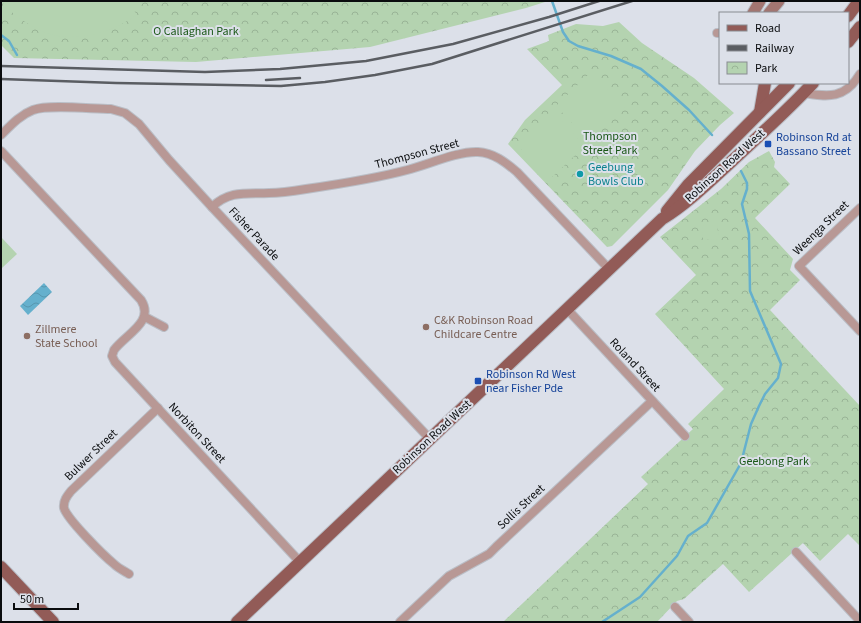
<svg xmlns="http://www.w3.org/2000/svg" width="861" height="623" font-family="'Source Sans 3',sans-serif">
<defs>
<pattern id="park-crowns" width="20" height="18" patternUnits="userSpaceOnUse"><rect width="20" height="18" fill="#b4d3b0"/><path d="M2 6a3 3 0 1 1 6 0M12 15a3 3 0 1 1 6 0" fill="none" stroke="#99b496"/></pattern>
<pattern id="water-waves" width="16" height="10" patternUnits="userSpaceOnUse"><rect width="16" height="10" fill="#65b0cd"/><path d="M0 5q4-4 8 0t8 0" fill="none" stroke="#5696af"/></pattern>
</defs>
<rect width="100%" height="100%" fill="#dce0e9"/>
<g fill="url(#park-crowns)">
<path d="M 1,1 L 548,1 L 526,8 L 370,47 L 196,62 L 14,58 L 1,45 Z"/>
<path d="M 619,22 L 642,43 L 694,78 L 734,113 L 720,125 L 695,151 L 668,190 L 612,246 L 607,247 L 508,144 L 525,120 L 562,85 L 527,49 L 549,41 L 548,35 L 576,24 L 603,26 Z"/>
<path d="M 769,151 L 775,162 L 774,167 L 790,184 L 755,218 L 793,259 L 790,270 L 800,280 L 770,310 L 860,406 L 860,546 L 848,534 L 820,561 L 803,543 L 749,592 L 723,564 L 684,599 L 677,601 L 657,622 L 503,622 L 648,484 L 641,477 L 693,429 L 688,424 L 724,389 L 655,314 L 696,275 L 660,237 L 721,189 L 749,162 Z"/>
</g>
<g fill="#b4d3b0">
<path d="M 1,1 L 128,1 L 137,15 C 129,20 121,25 113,28 C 99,35 74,39 58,36 C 37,32 15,17 1,1 Z"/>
<path d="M 591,72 L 625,108 L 589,141 L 556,106 Z"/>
<path d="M 552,110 L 585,146 L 550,179 L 516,144 Z"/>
<path d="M 717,225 L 719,239 L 703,240 L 702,226 Z"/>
<path d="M 1,237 L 17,254 L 2,268 L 1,267 Z"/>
</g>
<path fill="url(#water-waves)" d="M 44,283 L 52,292 L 28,315 L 20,306 Z"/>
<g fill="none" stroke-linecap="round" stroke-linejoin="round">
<g stroke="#65b0cd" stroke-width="2.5">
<path d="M 552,1 L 563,32 L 569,41 L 578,46 L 611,56 L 641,69 L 662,86 L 689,110 L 712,135"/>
<path d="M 1,35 L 9,41 L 17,55"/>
<path d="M 602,622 L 640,597 L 677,556 L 688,536 L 707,523 L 741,463 L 751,424 L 759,406 L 765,394 L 778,378 L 781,364 L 750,291 L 749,234 L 742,204 L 747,189 L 747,183 L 741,171"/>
</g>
<g stroke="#babec6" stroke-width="10">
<g id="street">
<path d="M 717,33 L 720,33"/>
<path d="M 803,93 C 829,97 845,99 860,74"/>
<path d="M 1,135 C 11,125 20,115 33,110 C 49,104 92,109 111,109 L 125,113 L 139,124 L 169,160 L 212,207 L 430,439"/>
<path d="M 1,151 L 141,300 C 155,322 126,334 114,350 L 112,356 L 115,362 L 300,562"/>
<path d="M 212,207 C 230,190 247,194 269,193 C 282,193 294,191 306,189 C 340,184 374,179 407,170 C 427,165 458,151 478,152 C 494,153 505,162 517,172 L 609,269"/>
<path d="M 860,208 L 799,266 L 860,331"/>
<path d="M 567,309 L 685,436"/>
<path d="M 145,317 L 164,327"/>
<path d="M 796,552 L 860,621"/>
<path d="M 129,574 C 124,571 118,568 114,564 C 103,555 67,519 64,508 C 63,501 67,496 71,491 L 158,408"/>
<path d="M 675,607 L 689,622"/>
<path d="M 400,622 L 449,576 L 489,554 L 496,547 L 652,401"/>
</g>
</g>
<g stroke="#babec6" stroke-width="13">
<g id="secondary">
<path d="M 753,13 L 760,1"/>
<path d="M 769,13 L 779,1"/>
</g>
</g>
<g stroke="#babec6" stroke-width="14">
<g id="primary">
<path d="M 848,16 L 859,1"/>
<path d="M 848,42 L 860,27"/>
<path d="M 760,112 L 765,83"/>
<path d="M 667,211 L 688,185 L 789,83"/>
<path d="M 1,567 L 53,622"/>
<path d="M 237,622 L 662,219 C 688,203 710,181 733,160 C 760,135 788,110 813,83"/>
</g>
</g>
<use href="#street" stroke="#b89895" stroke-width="8"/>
<use href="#secondary" stroke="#a27571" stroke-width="11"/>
<use href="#primary" stroke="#925b57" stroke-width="12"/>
<g stroke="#5a5d62" stroke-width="2.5">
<path d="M 1,66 L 205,72 L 280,69 L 366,61 L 453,44 L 549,17 L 599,1"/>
<path d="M 1,79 L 116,83 L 281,86 L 325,82 L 375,75 L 432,64 L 632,1"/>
<path d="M 266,80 L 300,78"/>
</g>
</g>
<g fill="#1a4fb4" stroke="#dce0e9" stroke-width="1.5">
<rect x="764" y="140" width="8" height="8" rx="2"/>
<rect x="474" y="377" width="8" height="8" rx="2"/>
</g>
<circle fill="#0f9aa8" stroke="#dce0e9" stroke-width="1.5" cx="580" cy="174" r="4"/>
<g fill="#8d6e63" stroke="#dce0e9" stroke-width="1.5">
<circle cx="426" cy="327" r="4"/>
<circle cx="27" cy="336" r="4"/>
</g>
<g text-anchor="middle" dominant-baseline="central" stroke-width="4" stroke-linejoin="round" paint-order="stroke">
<g font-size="12" fill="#1a5817" stroke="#dce0e9">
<text x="196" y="31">O Callaghan Park</text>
<text x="610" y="136">Thompson<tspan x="610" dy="14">Street Park</tspan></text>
<text x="774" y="461">Geebong Park</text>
</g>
<g font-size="12" fill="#164399" stroke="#dce0e9" text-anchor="start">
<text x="776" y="137">Robinson Rd at<tspan x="776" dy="14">Bassano Street</tspan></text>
<text x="486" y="374">Robinson Rd West<tspan x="486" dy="14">near Fisher Pde</tspan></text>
</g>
<g font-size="12" fill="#0a0c0e" stroke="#dce0e9">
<text transform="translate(417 154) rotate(-15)">Thompson Street</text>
<text transform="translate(725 166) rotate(-42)">Robinson Road West</text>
<text transform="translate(821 228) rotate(-44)">Weenga Street</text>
<text transform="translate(254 234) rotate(47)">Fisher Parade</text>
<text transform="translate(635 365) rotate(47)">Roland Street</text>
<text transform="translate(197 433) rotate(47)">Norbiton Street</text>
<text transform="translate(432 437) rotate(-43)">Robinson Road West</text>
<text transform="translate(91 455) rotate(-44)">Bulwer Street</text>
<text transform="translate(521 507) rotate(-43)">Sollis Street</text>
</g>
<g font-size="12" fill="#0d838f" stroke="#dce0e9" text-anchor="start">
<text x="588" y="167">Geebung<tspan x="588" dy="14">Bowls Club</tspan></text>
</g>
<g font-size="12" fill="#785e54" stroke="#dce0e9" text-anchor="start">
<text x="434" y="320">C&amp;K Robinson Road<tspan x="434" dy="14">Childcare Centre</tspan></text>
<text x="35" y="329">Zillmere<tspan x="35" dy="14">State School</tspan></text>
</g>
</g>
<rect width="861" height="623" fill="none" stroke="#0a0c0e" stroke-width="4"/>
<rect x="719" y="12" width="130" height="72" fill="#dce0e9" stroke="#888b91"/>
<rect x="727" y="25" width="20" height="6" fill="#925b57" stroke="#888b91"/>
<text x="755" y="32" font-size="12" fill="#0a0c0e">Road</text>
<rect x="727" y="45" width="20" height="6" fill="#5a5d62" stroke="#888b91"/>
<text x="755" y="52" font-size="12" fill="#0a0c0e">Railway</text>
<rect x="727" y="62" width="20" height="12" fill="url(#park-crowns)" stroke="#888b91"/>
<text x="755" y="72" font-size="12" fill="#0a0c0e">Park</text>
<path d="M14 603v6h64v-6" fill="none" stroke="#0a0c0e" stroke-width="2"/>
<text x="20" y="603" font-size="12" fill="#0a0c0e" stroke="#dce0e9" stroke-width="3" paint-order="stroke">50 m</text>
</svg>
